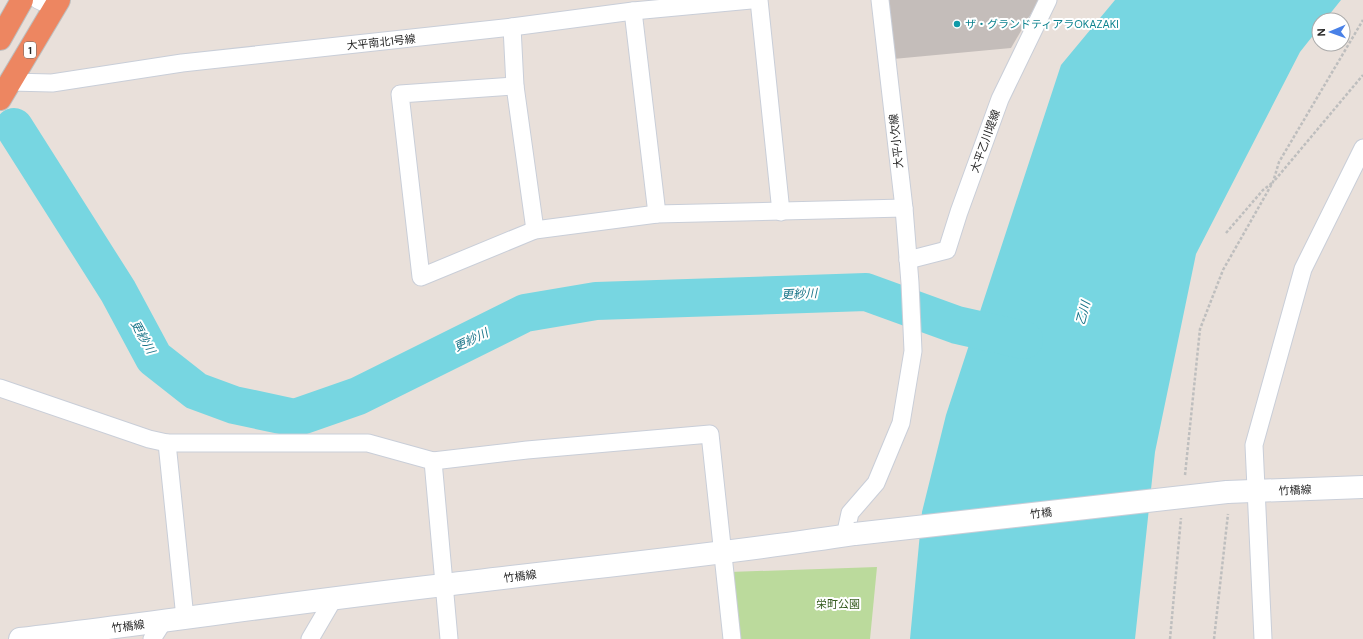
<svg xmlns="http://www.w3.org/2000/svg" width="1363" height="639" font-family="'DM Sans','Noto Sans JP',sans-serif">
<rect width="100%" height="100%" fill="#e9e0da"/>
<path fill="#bbda9c" d="M 877,567 L 870,639 L 737,639 L 729,572 Z"/>
<path fill="#77d6e1" d="M 1115,0 L 1341,0 L 1325,20 L 1319,20 L 1319,28 L 1300,52 L 1196,254 L 1155,452 L 1135,639 L 910,639 L 922,512 L 946,415 L 1061,65 Z"/>
<g fill="none" stroke-linecap="round" stroke-linejoin="round">
<path stroke="#77d6e1" stroke-width="38" d="M 14,127 L 118,291 L 154,358 L 196,391 L 234,405 L 295,418 L 358,396 L 525,313 L 596,301 L 866,292 L 957,325 L 1024,340"/>
</g>
<path fill="#c4bdba" d="M 887,0 L 1039,0 L 1011,48 L 893,59 Z"/>
<g fill="none" stroke-linecap="round" stroke-linejoin="round">
<g stroke="#c9ced8" stroke-width="19">
<g id="street">
<path d="M 38,0 L 55,8"/>
<path d="M 759,0 L 781,212"/>
<path d="M 633,11 L 657,214"/>
<path d="M 512,27 L 515,86 L 535,230"/>
<path d="M 10,82 L 52,83 L 182,63 L 512,27 L 633,11 L 751,0"/>
<path d="M 515,86 L 400,94 L 421,277 L 535,230 L 657,214 L 904,208"/>
<path d="M 908,260 L 947,250 L 959,212 L 1000,99 L 1048,0"/>
<path d="M 0,388 L 149,439 L 167,443 L 185,618"/>
<path d="M 167,443 L 368,443 L 433,461 L 449,639"/>
<path d="M 433,461 L 527,450 L 710,434 L 732,639"/>
<path d="M 845,536 L 850,513 L 876,483 L 901,423 L 913,351 L 910,283 L 904,208 L 880,0"/>
<path d="M 152,639 L 163,622"/>
<path d="M 310,639 L 334,598"/>
<path d="M 1263,639 L 1254,445 L 1303,269 L 1363,148"/>
</g>
</g>
<g stroke="#c9ced8" stroke-width="24">
<g id="secondary">
<path d="M 1227,492 L 1363,487"/>
<path d="M 20,639 C 162,622 303,601 444,585 C 581,568 719,555 855,534"/>
</g>
</g>
<g stroke="#bebebe" stroke-width="24">
<g id="highway">
<path d="M 0,39 L 22,0"/>
<path d="M 0,99 L 59,0"/>
</g>
</g>
<g stroke="#bebebe" stroke-width="2.5" stroke-dasharray="3 2" stroke-linecap="butt">
<path d="M 1275,180 L 1363,75"/>
<path d="M 1226,233 L 1263,190 L 1272,183"/>
<path d="M 1185,475 L 1200,329 L 1223,270 L 1273,182 L 1279,162 L 1363,20"/>
<path d="M 1170,639 L 1181,518"/>
<path d="M 1214,639 L 1228,514"/>
</g>
<use href="#street" stroke="#fff" stroke-width="17"/>
<use href="#secondary" stroke="#fff" stroke-width="22"/>
<use href="#highway" stroke="#ed8661" stroke-width="22"/>
<g stroke="#c9ced8" stroke-width="24" stroke-linecap="butt">
<path id="secondary-bridge" d="M 855,534 L 1227,492"/>
</g>
<use href="#secondary-bridge" stroke="#fff" stroke-width="22"/>
</g>
<circle fill="#0f9aa8" stroke="#fff" stroke-width="1.5" cx="957" cy="24" r="4"/>
<g text-anchor="middle" dominant-baseline="central" stroke-width="4" stroke-linejoin="round" paint-order="stroke">
<rect fill="#fff" stroke="#686868" stroke-width="1" x="24" y="42" width="12" height="16" rx="3"/>
<g font-size="10" font-weight="bold" fill="#282828">
<text x="30" y="50">1</text>
</g>
<g font-size="11" fill="#0d838f" stroke="#fff" text-anchor="start">
<text x="965" y="24">ザ・グランドティアラOKAZAKI</text>
</g>
<g font-size="11" fill="#282828" stroke="#fff">
<text transform="translate(381 42) rotate(-6)">大平南北1号線</text>
<text transform="translate(896 141) rotate(-96)">大平小欠線</text>
<text transform="translate(985 141) rotate(-70)">大平乙川堤線</text>
<text transform="translate(1295 490) rotate(-3)">竹橋線</text>
<text transform="translate(1041 513) rotate(-7)">竹橋</text>
<text transform="translate(520 576) rotate(-7)">竹橋線</text>
<text transform="translate(128 626) rotate(-7)">竹橋線</text>
</g>
<g font-size="11" fill="#365c20" stroke="#fff">
<text x="838" y="604">栄町公園</text>
</g>
<g font-size="12" font-style="italic" fill="#1a7589" stroke="#fff">
<text transform="translate(799 294) rotate(-2)">更紗川</text>
<text transform="translate(1083 313) rotate(-76)">乙川</text>
<text transform="translate(143 337) rotate(61)">更紗川</text>
<text transform="translate(471 340) rotate(-26)">更紗川</text>
</g>
</g>
<g transform="translate(1331 32) rotate(268)"><circle r="19" fill="#ffffff" stroke="#a9a9a9"/>
<path d="M0-3L7 15L0 10L-7 15Z" fill="#4981e7"/>
<text y="-6" font-size="11" font-weight="bold" text-anchor="middle" fill="#282828">N</text>
</g>
</svg>
